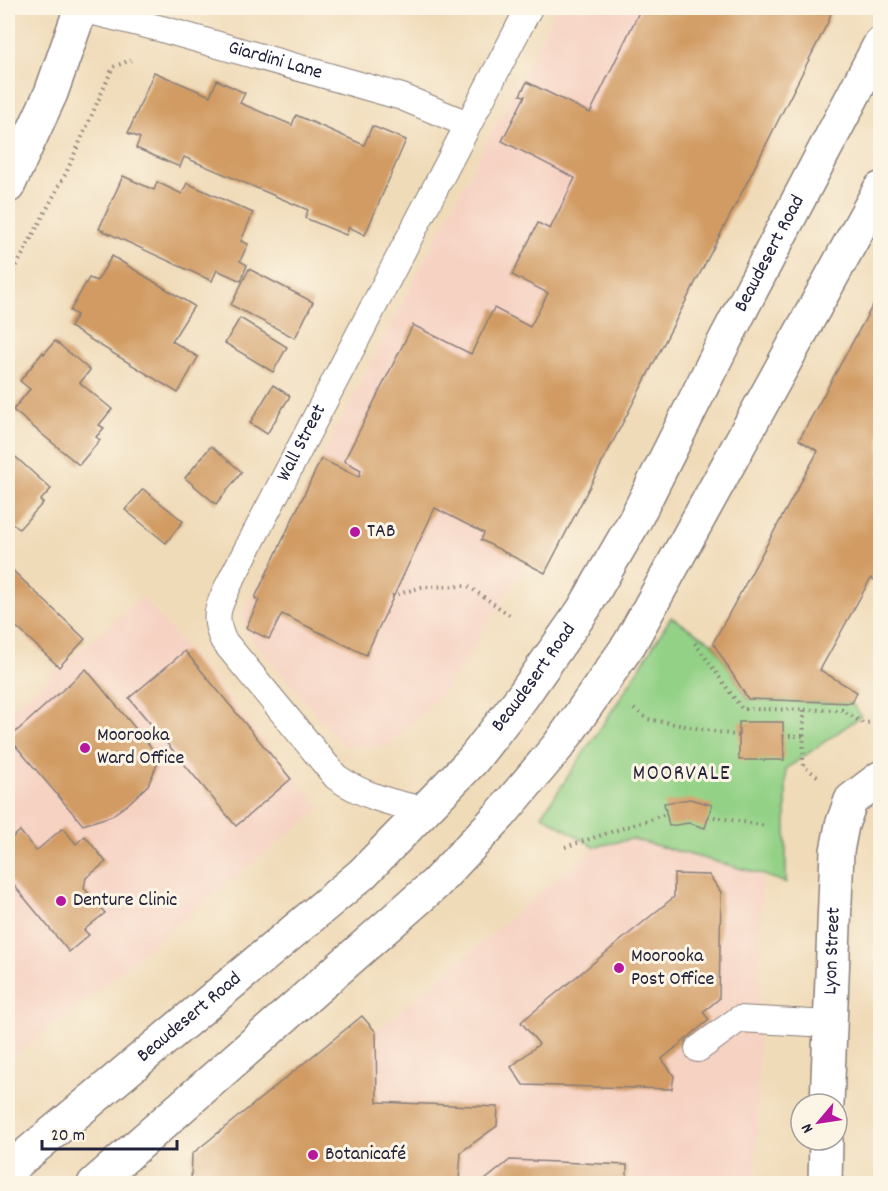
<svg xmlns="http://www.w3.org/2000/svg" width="888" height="1191" font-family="Dekko,sans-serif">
<rect width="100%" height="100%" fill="#fcf5e5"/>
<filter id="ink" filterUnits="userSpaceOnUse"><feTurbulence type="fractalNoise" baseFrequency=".0167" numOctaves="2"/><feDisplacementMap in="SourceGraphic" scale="12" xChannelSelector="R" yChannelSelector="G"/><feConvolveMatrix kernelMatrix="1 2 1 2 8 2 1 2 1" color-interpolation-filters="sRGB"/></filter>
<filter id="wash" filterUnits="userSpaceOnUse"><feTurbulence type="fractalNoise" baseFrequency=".008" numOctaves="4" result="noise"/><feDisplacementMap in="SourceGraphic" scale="24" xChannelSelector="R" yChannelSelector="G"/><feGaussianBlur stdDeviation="1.35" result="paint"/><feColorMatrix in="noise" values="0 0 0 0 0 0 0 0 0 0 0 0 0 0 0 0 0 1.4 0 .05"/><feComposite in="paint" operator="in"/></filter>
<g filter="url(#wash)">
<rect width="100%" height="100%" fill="#f0dbb9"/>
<g fill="#f6d2c3">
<path d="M 557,8 L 805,8 L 527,564 L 444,693 L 387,747 L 343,746 L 244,629 L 244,610 L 275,556 L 321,459 Z"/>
<path d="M 143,597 L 321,808 L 8,1063 L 8,712 Z"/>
<path d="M 632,839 L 762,874 L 756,1183 L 192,1184 L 376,1032 L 594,847 Z"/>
</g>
<path fill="#93d186" stroke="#5a7a60" stroke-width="1.5" d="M 671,617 L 713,643 L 748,699 L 852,703 L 861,716 L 786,769 L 786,883 L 761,874 L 632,839 L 594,847 L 542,815 L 620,699 Z"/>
<g id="blocks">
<g fill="#d19b64">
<path d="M 641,8 L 832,8 L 829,20 L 736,204 L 545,573 L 481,540 L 484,533 L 435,508 L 366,655 L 282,614 L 269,639 L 246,628 L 259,600 L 255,598 L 321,459 L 359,477 L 361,470 L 344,461 L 413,325 L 471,354 L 494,308 L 530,327 L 548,293 L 512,275 L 538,223 L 550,229 L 575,178 L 502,141 L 525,96 L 520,95 L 527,82 L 590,113 Z"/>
<path d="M 154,72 L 210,96 L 217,80 L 245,93 L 240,103 L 292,125 L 296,115 L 364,145 L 372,126 L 406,140 L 365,235 L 349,227 L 346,235 L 305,218 L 308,210 L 184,157 L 180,167 L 136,148 L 140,138 L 128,133 Z"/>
<path d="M 123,176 L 154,190 L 157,182 L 182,194 L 187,183 L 253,213 L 241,241 L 248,244 L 240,261 L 247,265 L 241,281 L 217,270 L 212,281 L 99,229 Z"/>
<path d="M 112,256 L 194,306 L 172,341 L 198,357 L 178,393 L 70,327 L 77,315 L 70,311 L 89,278 L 97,281 Z"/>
<path d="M 249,269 L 313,302 L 295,338 L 231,305 Z"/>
<path d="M 880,292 L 880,583 L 871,578 L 820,670 L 857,692 L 852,703 L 748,699 L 713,643 L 818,451 L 799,440 Z"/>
<path d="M 240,318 L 287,347 L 273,372 L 225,343 Z"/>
<path d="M 55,341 L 90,370 L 80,383 L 112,409 L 99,425 L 104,428 L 96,437 L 100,440 L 79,465 L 13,410 L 30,389 L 20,381 L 43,352 L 44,354 Z"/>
<path d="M 273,385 L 290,396 L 267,434 L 250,423 Z"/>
<path d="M 211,446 L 242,472 L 216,504 L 185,478 Z"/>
<path d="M 8,450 L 51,489 L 40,501 L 43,503 L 19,529 L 8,519 Z"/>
<path d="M 143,489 L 183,521 L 166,543 L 125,510 Z"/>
<path d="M 8,566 L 85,639 L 59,667 L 8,619 L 8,611 L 11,608 L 8,605 Z"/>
<path d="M 185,651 L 291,779 L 236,826 L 129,698 Z"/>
<path d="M 86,669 L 160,758 L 148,785 L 128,804 L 111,816 L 83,825 L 9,738 Z"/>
<path d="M 739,722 L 783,722 L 784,760 L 739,760 Z"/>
<path d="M 690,799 L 712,805 L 705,828 L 689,823 L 669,826 L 664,803 Z"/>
<path d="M 63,828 L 76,844 L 85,836 L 106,862 L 86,878 L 84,888 L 105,913 L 84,930 L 89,935 L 69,952 L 8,878 L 8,841 L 20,831 L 36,851 Z"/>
<path d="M 674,874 L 709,875 L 721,892 L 719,999 L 703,1012 L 709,1020 L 662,1059 L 674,1076 L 672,1089 L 523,1085 L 511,1067 L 539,1044 L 521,1022 L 674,897 Z"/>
<path d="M 362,1016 L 376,1032 L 377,1102 L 498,1107 L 497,1126 L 461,1152 L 459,1181 L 478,1182 L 478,1184 L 191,1184 L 192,1154 Z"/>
<path d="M 510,1160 L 627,1165 L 627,1184 L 480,1184 Z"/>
</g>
</g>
</g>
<g filter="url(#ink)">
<use href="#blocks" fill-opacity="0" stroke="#897e7a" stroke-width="1.5"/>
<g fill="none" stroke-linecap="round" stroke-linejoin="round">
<g stroke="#897e7a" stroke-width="28">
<g id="lane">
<path id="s1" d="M 81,9 L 162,29 L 402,97 L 467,124"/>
<path id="s2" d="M 426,810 C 394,804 363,796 336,777 L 223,640 C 212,615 219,605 230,582 L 529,8"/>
<path d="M 698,1049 L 739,1019 L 829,1024"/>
</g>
</g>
<g stroke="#897e7a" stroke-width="36">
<g id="street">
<path d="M 8,186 L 51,93 L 81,8"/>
<path id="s3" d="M 827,1104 L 837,851 L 842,825 L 851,800 L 880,778"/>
<path d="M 825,1184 L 826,1140"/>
</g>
</g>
<g stroke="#897e7a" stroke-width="36">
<g id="highway">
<path id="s4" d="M 8,1170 L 362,874 L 472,761 L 522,697 L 583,610 L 635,520 L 722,346 L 880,44"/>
<path d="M 94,1184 L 435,884 L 500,815 L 559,745 L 630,643 L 880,189"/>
</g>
</g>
<g stroke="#897e7a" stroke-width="4" stroke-dasharray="1.5 4.5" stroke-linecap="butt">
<path d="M 8,282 L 67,171 L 113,67 L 131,60"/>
<path d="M 392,596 L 422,587 L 468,586 L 511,616"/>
<path d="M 695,643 L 742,709 L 842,710 L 863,723 L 880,722"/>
<path d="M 634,709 L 647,719 L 740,736"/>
<path d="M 804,710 L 803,766 L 820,778"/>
<path d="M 783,736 L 804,736"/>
<path d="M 708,816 L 767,826"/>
<path d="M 565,847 L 666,814"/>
</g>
<use href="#lane" stroke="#fff" stroke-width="26"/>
<use href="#street" stroke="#fff" stroke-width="33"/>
<use href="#highway" stroke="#fff" stroke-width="33"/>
</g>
</g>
<g fill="#b5179e" stroke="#fcf5e5" stroke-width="2">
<circle cx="355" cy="532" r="6"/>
<circle cx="85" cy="748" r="6"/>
<circle cx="61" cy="901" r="6"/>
<circle cx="619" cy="968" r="6"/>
<circle cx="313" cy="1155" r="6"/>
</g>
<g text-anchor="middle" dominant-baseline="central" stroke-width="6" stroke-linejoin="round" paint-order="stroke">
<g font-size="20" fill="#22223b" stroke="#fcf5e5">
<text stroke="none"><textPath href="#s1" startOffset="201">Giardini Lane</textPath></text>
<text stroke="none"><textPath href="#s4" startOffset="1209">Beaudesert Road</textPath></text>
<text stroke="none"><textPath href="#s2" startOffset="492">Wall Street</textPath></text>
<text stroke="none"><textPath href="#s4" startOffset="723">Beaudesert Road</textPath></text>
<text stroke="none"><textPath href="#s3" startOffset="153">Lyon Street</textPath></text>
<text stroke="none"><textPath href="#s4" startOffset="237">Beaudesert Road</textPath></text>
</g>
<g font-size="20" fill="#22223b" stroke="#fcf5e5" text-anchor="start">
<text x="367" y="532">TAB</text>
<text x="97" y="736">Moorooka<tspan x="97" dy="23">Ward Office</tspan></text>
<text x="73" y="901">Denture Clinic</text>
<text x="631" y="957">Moorooka<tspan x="631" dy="23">Post Office</tspan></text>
<text x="325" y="1155">Botanicafé</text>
</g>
<g font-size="21" letter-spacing="1.5" fill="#22223b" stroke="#fcf5e5">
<text x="682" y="775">MOORVALE</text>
</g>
</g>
<rect width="888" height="1191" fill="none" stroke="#fcf5e5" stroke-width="30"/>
<g transform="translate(819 1122) rotate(241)"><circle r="28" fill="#fcf5e5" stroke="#a5a1a1" stroke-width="1.5"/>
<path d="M0-4.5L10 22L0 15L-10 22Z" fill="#b5179e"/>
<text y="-9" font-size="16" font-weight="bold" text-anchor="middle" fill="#22223b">N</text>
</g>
<path d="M42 1140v9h135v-9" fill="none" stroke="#22223b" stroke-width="3"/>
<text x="51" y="1140" font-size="18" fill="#22223b" stroke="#fcf5e5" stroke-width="4.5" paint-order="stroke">20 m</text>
</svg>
